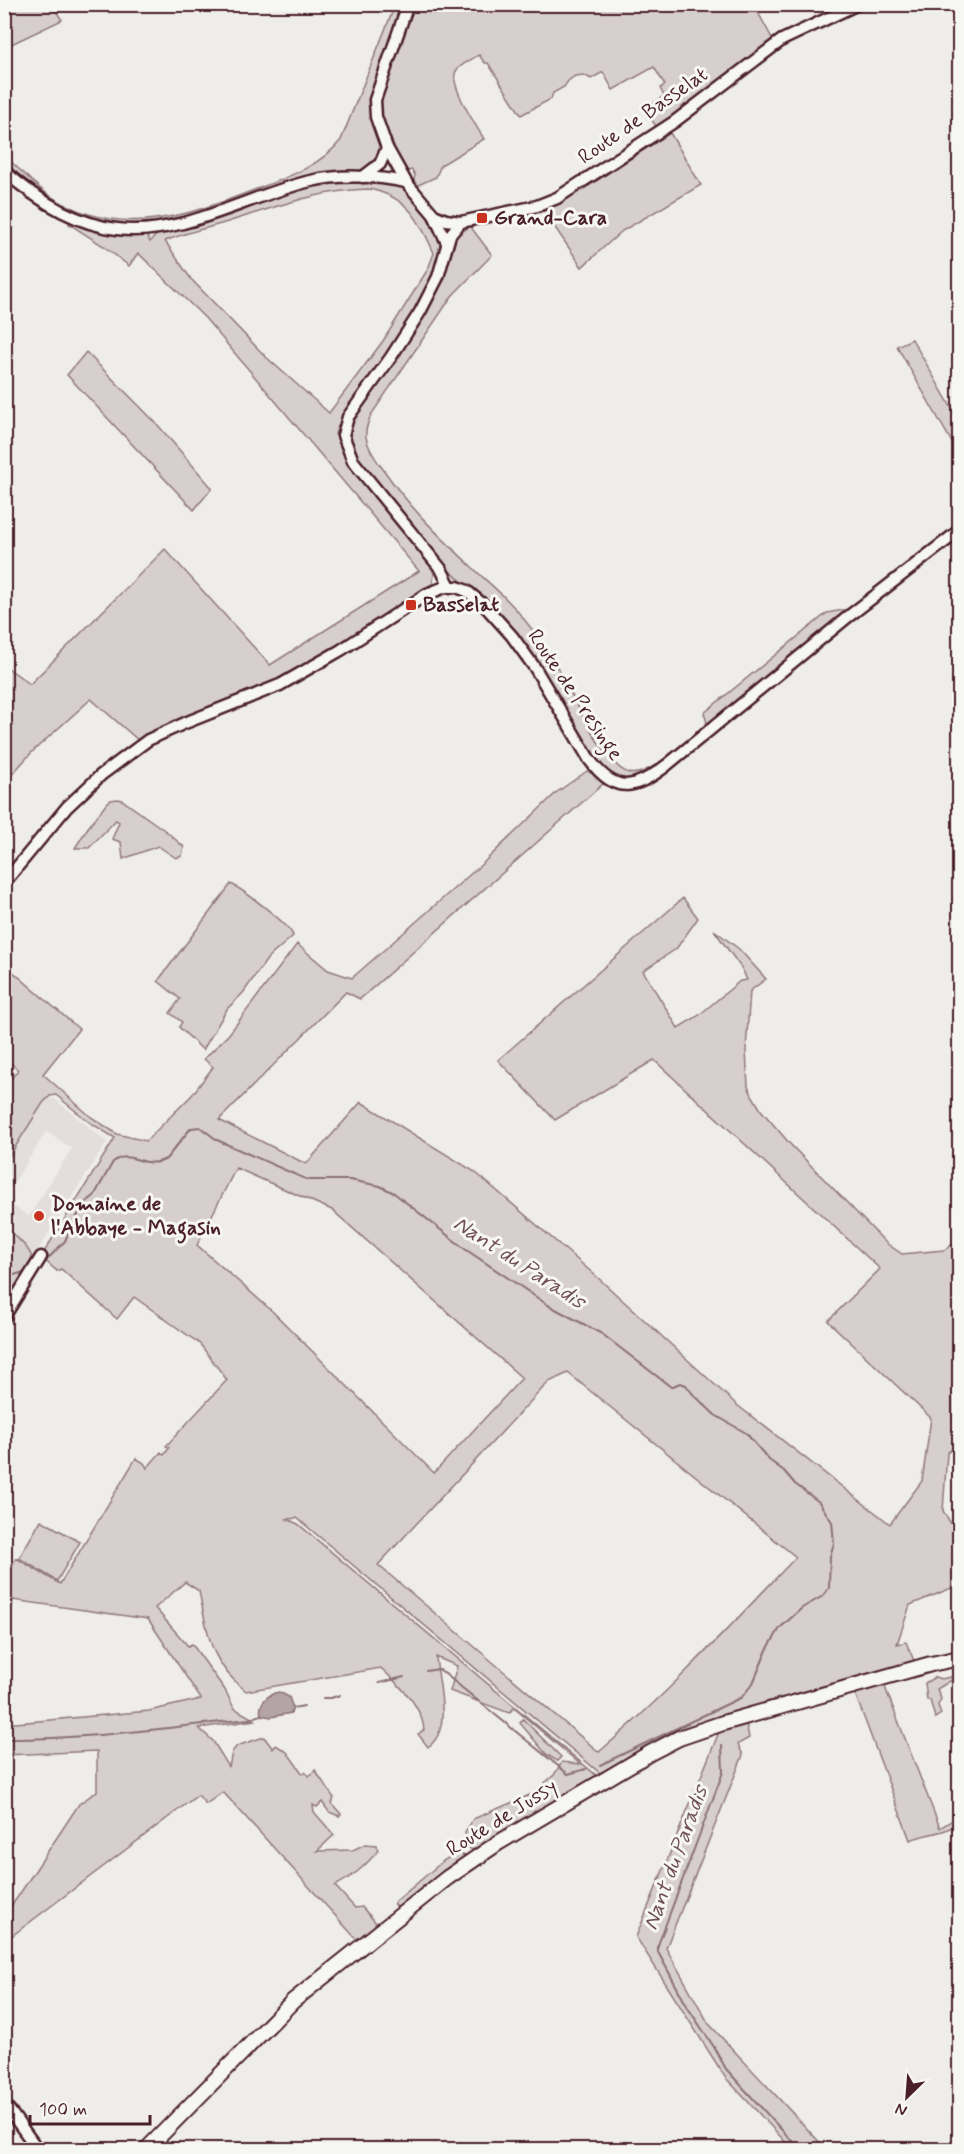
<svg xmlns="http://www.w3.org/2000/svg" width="964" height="2154" font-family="Mynerve,sans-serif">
<rect width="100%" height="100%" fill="#efedea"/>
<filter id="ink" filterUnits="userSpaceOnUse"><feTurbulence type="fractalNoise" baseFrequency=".0167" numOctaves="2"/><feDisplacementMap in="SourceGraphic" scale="12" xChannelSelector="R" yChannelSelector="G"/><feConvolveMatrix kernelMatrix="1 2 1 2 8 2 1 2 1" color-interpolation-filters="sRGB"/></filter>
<g filter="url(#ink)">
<path fill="#e3dedc" d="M 48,1098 L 55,1099 L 107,1142 L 33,1258 L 25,1247 L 5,1226 L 5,1201 L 29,1216 L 72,1148 L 46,1132 L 5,1197 L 5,1163 L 43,1103 Z"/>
<g fill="#d7cfce" stroke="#90777c" stroke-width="1.5" fill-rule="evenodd">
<path d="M 4,5 L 52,5 L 62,20 L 5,47 Z"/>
<path d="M 395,5 L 405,5 L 375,84 L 383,153 L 367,171 L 199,215 L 142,227 L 104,224 L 52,203 L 5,167 L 4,155 C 19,169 33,184 49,195 C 117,240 185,217 254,190 C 285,178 320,167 341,140 Z"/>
<path d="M 413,5 L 754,5 L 773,40 L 657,128 L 645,109 L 664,96 L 660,88 L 665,85 L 654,67 L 613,90 L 603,72 L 591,79 L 584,75 L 575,76 L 568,81 L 564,87 L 553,93 L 551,99 L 521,115 L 488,63 L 485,63 L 479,55 C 472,59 460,65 456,71 C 448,84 477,127 484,139 L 441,165 L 436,177 L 416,186 L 413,182 L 415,175 L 412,170 L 405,172 L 402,169 L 386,132 L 379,112 L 379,103 Z"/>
<path d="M 670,133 L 701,185 L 622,231 L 582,267 L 543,210 L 590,185 Z"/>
<path d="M 344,181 C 362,182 392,177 407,190 C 413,195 419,204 424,211 C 430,219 438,229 441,238 C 449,269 396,343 378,369 C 362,390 344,409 335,434 L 347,458 L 429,560 L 434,574 L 433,583 L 306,667 L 260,690 L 258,687 L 153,731 L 138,740 L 91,699 L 32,752 L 5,782 L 5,666 L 30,684 L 165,549 L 270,665 L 419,571 L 205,318 L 138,253 L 129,266 L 102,245 L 69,224 L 71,218 L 145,232 L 150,242 L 159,232 L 277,197 L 306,185 ZM 369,189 C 408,197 419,219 434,253 L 428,269 L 383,341 L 329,413 L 266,357 L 191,279 L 165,241 C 188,231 215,227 240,218 C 283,204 323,190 369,189 Z"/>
<path d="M 470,226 L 492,255 L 452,296 L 371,415 C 368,422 365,429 366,437 C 368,449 376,460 383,469 C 408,506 439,536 471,566 C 484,579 499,591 511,604 C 525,619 538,637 550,654 C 567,681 601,765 629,773 C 649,779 691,736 707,723 L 704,713 L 827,613 L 848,609 L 840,619 L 655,769 C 632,782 629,784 604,772 L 476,593 L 446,568 L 359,461 L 351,445 L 351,425 L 412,335 L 445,273 L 457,236 Z"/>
<path d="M 912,339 L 959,421 L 959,455 L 897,346 Z"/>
<path d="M 86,352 L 157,424 L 212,488 L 194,510 L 67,375 Z"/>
<path d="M 587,771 L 599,777 L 604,783 L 360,999 L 346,992 L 219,1120 L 306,1164 L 361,1102 L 475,1172 L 596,1276 L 737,1405 L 890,1524 L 922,1481 L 931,1418 L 828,1321 L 880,1269 L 654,1060 L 555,1120 L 498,1060 L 683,898 L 698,918 L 676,949 L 643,971 L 678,1028 L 698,1016 L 740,981 L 747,980 L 742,969 L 714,930 L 739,949 L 766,979 L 750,991 L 746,1050 L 748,1086 L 752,1095 L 761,1110 L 790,1144 L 886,1243 L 902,1254 L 944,1250 L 959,1240 L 959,1444 L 947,1453 L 943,1511 L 959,1536 L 959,1585 L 910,1605 L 897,1644 L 906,1642 L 915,1663 L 649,1747 L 600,1773 L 297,1518 L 287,1519 L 298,1524 L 597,1776 L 475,1852 L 468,1847 L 465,1833 L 473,1819 L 532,1794 L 554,1775 L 562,1762 L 580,1764 L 514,1708 L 509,1713 L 450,1691 L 457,1666 L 436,1657 C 438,1683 453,1730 428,1747 L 418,1734 L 424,1730 C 422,1704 399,1686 381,1668 L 246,1691 C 209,1662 208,1634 199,1591 L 185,1582 L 155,1608 L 188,1646 L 192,1644 L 225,1690 L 234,1708 L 255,1720 L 199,1728 L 213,1741 L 229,1767 L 232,1752 L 237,1746 L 264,1737 L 273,1749 L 276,1745 L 287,1752 L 303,1774 L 305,1772 L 309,1776 L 315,1770 L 334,1798 L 332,1804 L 341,1814 L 339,1816 L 329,1812 L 322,1802 L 317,1807 L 313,1805 L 314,1812 L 334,1835 L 317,1851 L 353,1850 L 365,1844 L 377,1845 L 378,1851 C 364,1867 354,1876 335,1886 L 355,1908 L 362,1907 L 377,1924 L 373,1927 L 373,1928 L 398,1909 L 394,1903 L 443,1861 L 459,1851 L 466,1859 L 360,1943 L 223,1792 L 206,1804 L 198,1795 L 5,1941 L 5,1914 L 17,1898 L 79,1804 L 97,1791 L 97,1751 L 5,1755 L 5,1724 L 149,1711 L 201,1699 L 148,1619 L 13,1600 L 5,1648 L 5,1579 L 16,1558 L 60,1584 L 136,1458 L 144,1463 L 147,1468 L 161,1452 L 164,1455 L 169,1448 L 166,1446 L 227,1380 L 200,1344 L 134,1297 L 117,1319 L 61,1269 L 57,1271 L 41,1257 L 115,1138 L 89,1122 L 56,1095 L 50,1096 L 43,1103 L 5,1163 L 5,1086 L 18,1070 L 5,1057 L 5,965 L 79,1029 L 43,1074 L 91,1117 L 117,1134 L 146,1141 L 192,1095 L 213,1067 L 204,1059 L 229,1034 L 297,944 L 328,970 L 352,978 L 482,864 L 557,792 ZM 236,1168 L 332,1210 L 522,1378 L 434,1473 L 272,1311 L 197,1245 ZM 568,1373 L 796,1557 C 732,1624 670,1692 599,1752 L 378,1565 L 542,1389 L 549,1382 Z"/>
<path d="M 118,799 L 122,800 L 167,832 L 184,847 L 182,856 L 176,858 L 158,846 L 123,859 L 121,842 L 112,839 L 119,822 L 116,820 L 89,848 L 75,848 L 87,829 L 107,803 L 111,800 Z"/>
<path d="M 231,884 C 243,890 291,925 293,936 L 268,958 L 243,993 L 227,1009 L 203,1050 L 179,1027 L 182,1022 L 170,1013 L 180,999 L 158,981 Z"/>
<path d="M 5,1226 C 14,1236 33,1249 33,1263 L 5,1307 Z"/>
<path d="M 41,1520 L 80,1542 L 57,1581 L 19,1558 Z"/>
<path d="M 955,1676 L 955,1678 L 937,1689 L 941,1699 L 938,1705 L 941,1714 L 935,1718 L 930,1700 L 927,1700 L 925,1683 L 935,1677 L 941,1679 Z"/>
<path d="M 883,1682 L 940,1828 L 959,1816 L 959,1823 C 944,1834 927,1833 910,1840 L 854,1691 Z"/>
<path d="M 523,1719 L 561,1757 L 557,1761 L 546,1754 L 520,1723 Z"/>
<path d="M 746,1723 L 749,1738 L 738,1744 L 743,1755 L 666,1948 L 709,2024 L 826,2149 L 792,2149 L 725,2077 L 636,1937 L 719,1732 Z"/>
</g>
<path fill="#b4a4a5" stroke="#8a6f74" stroke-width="1.5" d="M 279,1692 L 289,1697 L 293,1708 L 291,1713 L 271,1717 L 261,1715 C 258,1703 268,1694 279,1692 Z"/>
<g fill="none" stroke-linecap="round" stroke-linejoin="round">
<g stroke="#8a6f74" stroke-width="2">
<path d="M 40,1267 L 65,1241 L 70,1229 L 84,1204 L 94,1196 L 113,1162 C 131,1148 144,1171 166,1159 L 191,1128 L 200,1127 L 217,1140 L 303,1178 L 309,1180 L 350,1180 L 380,1186 L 394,1193 L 465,1249 L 548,1305 L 602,1334 L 671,1387 L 680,1383 L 686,1385 L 692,1393 L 715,1415 L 746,1433 L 769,1460 L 784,1471 L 795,1484 L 819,1502 L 832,1522 L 834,1543 L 830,1556 L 829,1588 L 823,1596 L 802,1608 L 780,1628 L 767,1650 L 753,1683 L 742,1697 L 600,1765"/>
<path d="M 4,1278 L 24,1272 L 29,1268"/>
<path d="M 426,1671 L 439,1669 L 568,1774 L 586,1769"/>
<path d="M 379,1683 L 404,1677"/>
<path d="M 323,1698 L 331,1698 L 340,1695"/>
<path d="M 293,1708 L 304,1706"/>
<path d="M 4,1739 C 87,1740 168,1727 250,1719 L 261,1715"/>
<path d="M 722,1745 L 723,1772 L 658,1945 L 658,1952 L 688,2008 L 714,2047 L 726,2069 L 800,2150"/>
</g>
<g stroke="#4a1f2b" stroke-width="15">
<g id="minor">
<path d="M 408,4 L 375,100 L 376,117 L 387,148 L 406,182 L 434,215 L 446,220 L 461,222"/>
<path d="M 4,171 C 36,199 74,224 117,229 C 182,237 249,195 311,181 C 340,174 376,176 406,182"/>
<path d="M 363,177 L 380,164 L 387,148"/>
<path d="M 434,215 L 447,243"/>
<path d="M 450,586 L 441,569 L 353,461 L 343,435 L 348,417 L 391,357 L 420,312 L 438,277 L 450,235 L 461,222 L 537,206 L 557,198 L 674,122 L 782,40 L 858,4"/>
<path d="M 4,883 L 67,807 L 101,775 L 148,740 L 185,723 L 280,685 L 341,650 L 427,594 L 445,587 L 457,587 L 467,591 L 485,606 L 512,636 L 535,668 L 589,759 C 615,795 635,790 667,765 L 849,616 L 960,530"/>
<path d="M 4,1317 L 41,1257"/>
<path d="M 4,2103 L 38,2150"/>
</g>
</g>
<g stroke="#4a1f2b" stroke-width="18">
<path id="major" d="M 146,2150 L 293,2001 L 447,1878 L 498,1843 L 650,1753 L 679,1738 L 723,1723 L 931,1664 L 960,1658"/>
</g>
<use href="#minor" stroke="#f6f6f2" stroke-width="10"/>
<use href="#major" stroke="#f6f6f2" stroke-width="14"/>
</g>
</g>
<g fill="#c8321e" stroke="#f6f6f2" stroke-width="2">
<rect x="476" y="212" width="12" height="12" rx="3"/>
<rect x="405" y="599" width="12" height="12" rx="3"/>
<circle cx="39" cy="1216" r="6"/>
</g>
<g text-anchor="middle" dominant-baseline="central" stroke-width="6" stroke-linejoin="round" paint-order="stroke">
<g font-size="21" fill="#4a1f2b" stroke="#f6f6f2">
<text transform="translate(643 116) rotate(-35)">Route de Basselat</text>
<text transform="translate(575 695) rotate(56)">Route de Presinge</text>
<text transform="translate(502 1818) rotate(-32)">Route de Jussy</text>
</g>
<g font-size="21" font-weight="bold" fill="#4a1f2b" stroke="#f6f6f2" text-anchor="start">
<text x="494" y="218">Grand-Cara</text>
<text x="423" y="605">Basselat</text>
<text x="51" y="1204">Domaine de<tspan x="51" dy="24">l'Abbaye - Magasin</tspan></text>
</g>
<g font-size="22" font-style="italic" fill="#6f4e56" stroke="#f6f6f2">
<text transform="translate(519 1263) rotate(33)">Nant du Paradis</text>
<text transform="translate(676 1858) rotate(-70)">Nant du Paradis</text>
</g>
</g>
<rect width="964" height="2154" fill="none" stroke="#f6f6f2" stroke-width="24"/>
<rect x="12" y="12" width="940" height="2130" fill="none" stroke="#4a1f2b" stroke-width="2" filter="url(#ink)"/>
<g transform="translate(907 2097) rotate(205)" stroke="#f6f6f2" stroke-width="4.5" paint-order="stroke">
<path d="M0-4.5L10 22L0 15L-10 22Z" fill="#4a1f2b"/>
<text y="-9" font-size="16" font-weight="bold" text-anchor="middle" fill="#4a1f2b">N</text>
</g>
<path d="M30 2115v9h120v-9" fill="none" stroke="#4a1f2b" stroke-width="3"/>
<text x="39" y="2115" font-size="18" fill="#4a1f2b" stroke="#f6f6f2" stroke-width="4.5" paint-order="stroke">100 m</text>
</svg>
